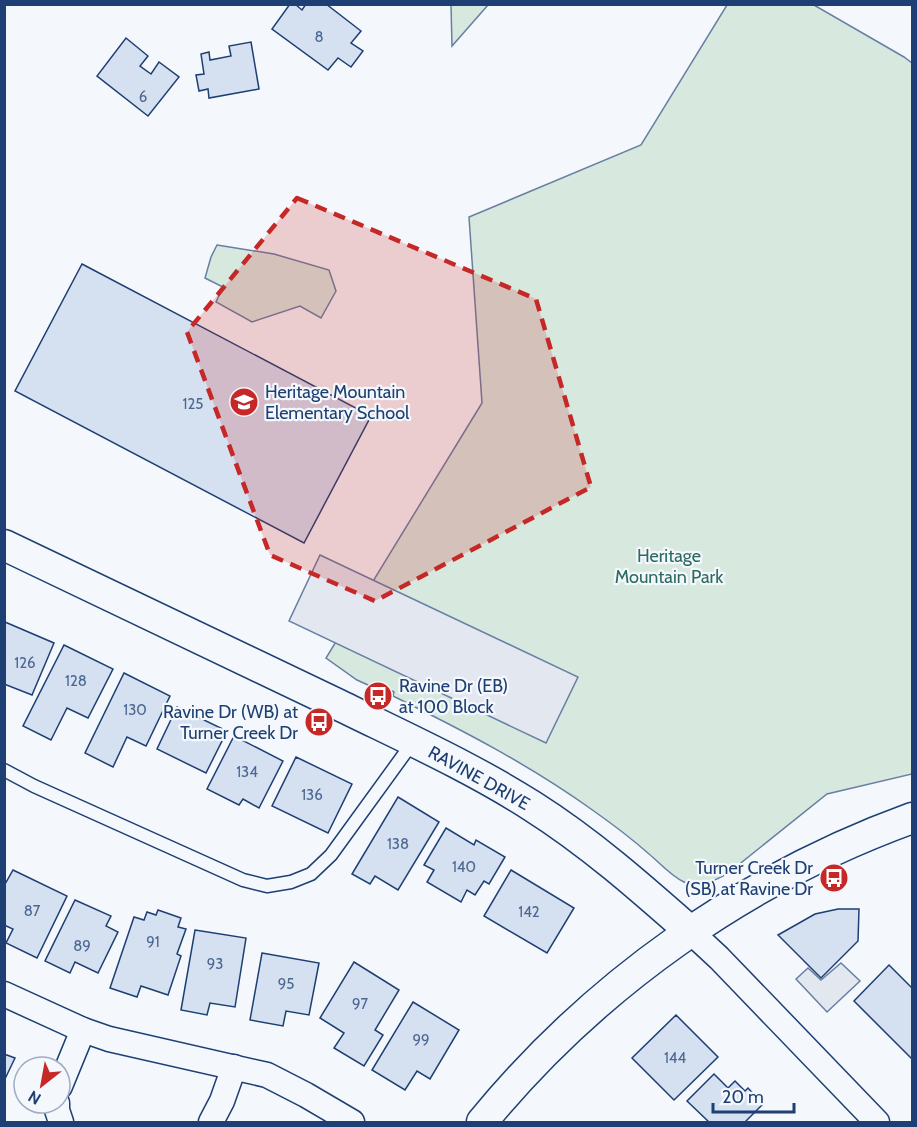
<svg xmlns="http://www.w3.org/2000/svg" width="917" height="1127" font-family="Cabin,sans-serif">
<rect width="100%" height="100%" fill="#f4f7fb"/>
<g fill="#d7e8df" stroke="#687fa3" stroke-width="1.5">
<path d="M 451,5 L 488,5 L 452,46 Z"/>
<path d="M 727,5 L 814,5 L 904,57 L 912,63 L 912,774 L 827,794 L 727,874 C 715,880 699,890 684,882 C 671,876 660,863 649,854 C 631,838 611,823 591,809 C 528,764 462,730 393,696 L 394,692 L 383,687 L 381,691 L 357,680 L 326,658 L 482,403 L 469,217 L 641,145 Z"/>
<path d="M 217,245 L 274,254 L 329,270 L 336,291 L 321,318 L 300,306 L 252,322 L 216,302 L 223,287 L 205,278 L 211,257 Z"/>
</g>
<g fill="#e3e8f0" stroke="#687fa3" stroke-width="1.5">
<path d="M 320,555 L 578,677 L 546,743 L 289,621 Z"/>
<path d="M 841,963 L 860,981 L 827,1012 L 796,979 L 808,968 L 821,980 Z"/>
</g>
<g fill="#d5e0f0" stroke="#1d3f73" stroke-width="1.5">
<path d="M 290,4 L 295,4 L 302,10 L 306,4 L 326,4 L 361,31 L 351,43 L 363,51 L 351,67 L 338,58 L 328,70 L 272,29 Z"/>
<path d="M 126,38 L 148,56 L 140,66 L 151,74 L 159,62 L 179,77 L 148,116 L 97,76 Z"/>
<path d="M 251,42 L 259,89 L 209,98 L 208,89 L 199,91 L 196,75 L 204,74 L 201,54 L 209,52 L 210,60 L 231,56 L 229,46 Z"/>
<path d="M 82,264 L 371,416 L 304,543 L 15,391 Z"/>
<path d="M 5,622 L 54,643 L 32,695 L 4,684 Z"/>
<path d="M 64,645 L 113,669 L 88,718 L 67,708 L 51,740 L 23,726 Z"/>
<path d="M 124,673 L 170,696 L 146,746 L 127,737 L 113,767 L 85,753 Z"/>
<path d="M 177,707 L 227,731 L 206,773 L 157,749 Z"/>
<path d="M 234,736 L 283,761 L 259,808 L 243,799 L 239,805 L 207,789 Z"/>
<path d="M 296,757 L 352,784 L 328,833 L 272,806 Z"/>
<path d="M 398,797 L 439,822 L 398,890 L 375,876 L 370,884 L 352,874 Z"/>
<path d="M 446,828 L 474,845 L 476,840 L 505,857 L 489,884 L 484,881 L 475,895 L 467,890 L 461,902 L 427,882 L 434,870 L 424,865 Z"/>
<path d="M 13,870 L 67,896 L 37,958 L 6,943 L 13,929 L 4,925 L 4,886 Z"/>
<path d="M 511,870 L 574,908 L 547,953 L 484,916 Z"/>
<path d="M 75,900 L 111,916 L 106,926 L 118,932 L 98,973 L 75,962 L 70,973 L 45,961 Z"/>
<path d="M 838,909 L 859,909 L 858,941 L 821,978 L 778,935 L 815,914 Z"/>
<path d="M 158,910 L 181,918 L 178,927 L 186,929 L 177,954 L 181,956 L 168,995 L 141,986 L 137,997 L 110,988 L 134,917 L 144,920 L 147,912 L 156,915 Z"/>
<path d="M 195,930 L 246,938 L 235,1007 L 210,1003 L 207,1015 L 181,1010 Z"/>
<path d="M 262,953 L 319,963 L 309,1015 L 286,1011 L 283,1026 L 250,1020 Z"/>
<path d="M 354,962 L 399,990 L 375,1030 L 383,1035 L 364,1066 L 334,1048 L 344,1033 L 320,1018 Z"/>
<path d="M 889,965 L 912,988 L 912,1059 L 854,1001 Z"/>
<path d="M 413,1002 L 459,1030 L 430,1079 L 417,1071 L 405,1090 L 372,1070 Z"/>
<path d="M 676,1015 L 718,1057 L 674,1100 L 632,1058 Z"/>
<path d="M 4,1054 L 15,1058 L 4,1081 Z"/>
<path d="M 714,1074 L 728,1088 L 735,1081 L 745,1091 L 748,1088 L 763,1104 L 745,1122 L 709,1122 L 687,1101 Z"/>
</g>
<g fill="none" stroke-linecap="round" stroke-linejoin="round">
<g stroke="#1d3f73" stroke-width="15">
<path id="service" d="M 4,770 L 34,786 L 243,880 L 267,886 L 291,882 L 311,874 L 331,855 L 413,742"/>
</g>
<g stroke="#1d3f73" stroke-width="27">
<g id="minor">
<path d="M 691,932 L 719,958 L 877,1122"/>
<path d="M 4,994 L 83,1030 L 109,1039 L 267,1075 L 306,1095 L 352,1122"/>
<path d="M 60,1086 L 83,1030"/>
<path d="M 57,1103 L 57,1110 L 61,1122"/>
<path d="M 211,1122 L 222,1101 L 234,1067"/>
</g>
</g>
<g stroke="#1d3f73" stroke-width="33">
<g id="tertiary">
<path d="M 4,545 C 116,599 228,651 339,705 C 404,737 471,767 532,806 C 589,842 640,887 691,932"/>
<path d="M 482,1122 C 594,985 746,878 912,818"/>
</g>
</g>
<use href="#service" stroke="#f4f7fb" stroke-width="12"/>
<use href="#minor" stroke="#f4f7fb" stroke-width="24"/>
<use href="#tertiary" stroke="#f4f7fb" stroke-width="30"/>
</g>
<path fill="#c62828" fill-opacity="0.2" stroke="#c62828" stroke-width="4.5" stroke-dasharray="12 8" stroke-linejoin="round" d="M 297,198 L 536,299 L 591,487 L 375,601 L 270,555 L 187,332 Z"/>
<defs>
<g id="school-disc" transform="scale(1.5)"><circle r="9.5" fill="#c62828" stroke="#f4f7fb"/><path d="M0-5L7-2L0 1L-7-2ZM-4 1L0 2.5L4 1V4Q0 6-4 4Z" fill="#fff"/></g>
<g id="bus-disc" transform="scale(1.5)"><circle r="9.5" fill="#c62828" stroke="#f4f7fb"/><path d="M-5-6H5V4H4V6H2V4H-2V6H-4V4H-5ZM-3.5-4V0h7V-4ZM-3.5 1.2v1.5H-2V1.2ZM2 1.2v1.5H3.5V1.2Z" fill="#fff"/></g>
</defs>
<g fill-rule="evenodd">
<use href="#school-disc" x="244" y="402"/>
<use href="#bus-disc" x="378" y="696"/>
<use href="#bus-disc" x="319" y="722"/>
<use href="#bus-disc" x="834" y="878"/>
</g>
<g text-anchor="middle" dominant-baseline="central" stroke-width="4.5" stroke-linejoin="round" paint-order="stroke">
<g font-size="15" fill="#4b6792">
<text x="319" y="37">8</text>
<text x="143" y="97">6</text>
<text x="193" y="404">125</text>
<text x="25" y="663">126</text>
<text x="76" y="681">128</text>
<text x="135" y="710">130</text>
<text x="247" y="772">134</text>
<text x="312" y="795">136</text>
<text x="398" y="844">138</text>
<text x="464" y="867">140</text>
<text x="32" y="911">87</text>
<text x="529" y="912">142</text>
<text x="153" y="942">91</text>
<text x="82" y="946">89</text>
<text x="215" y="964">93</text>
<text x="286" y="984">95</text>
<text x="360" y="1004">97</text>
<text x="421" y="1040">99</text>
<text x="675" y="1058">144</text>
</g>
<g font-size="18" fill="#1d3f73" stroke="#f4f7fb" text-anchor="start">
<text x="265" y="392">Heritage Mountain<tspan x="265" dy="21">Elementary School</tspan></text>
<text x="399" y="686">Ravine Dr (EB)<tspan x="399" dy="21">at 100 Block</tspan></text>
<text x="298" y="712" text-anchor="end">Ravine Dr (WB) at<tspan x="298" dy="21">Turner Creek Dr</tspan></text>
<text x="813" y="868" text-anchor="end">Turner Creek Dr<tspan x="813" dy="21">(SB) at Ravine Dr</tspan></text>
</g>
<g font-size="18" fill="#2c6c60" stroke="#f4f7fb">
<text x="669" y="556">Heritage<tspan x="669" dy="21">Mountain Park</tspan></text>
</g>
<g font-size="18" fill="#1d3f73" stroke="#f4f7fb">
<text transform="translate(479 778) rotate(29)">RAVINE DRIVE</text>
</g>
</g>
<rect width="917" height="1127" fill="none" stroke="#1d3f73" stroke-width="12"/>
<g transform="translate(42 1085) rotate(211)"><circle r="28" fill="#f4f7fb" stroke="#9eadc5" stroke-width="1.5"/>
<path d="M0-4.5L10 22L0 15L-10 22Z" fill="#c62828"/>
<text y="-9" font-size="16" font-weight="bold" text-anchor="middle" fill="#1d3f73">N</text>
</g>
<path d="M713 1103v9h81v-9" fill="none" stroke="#1d3f73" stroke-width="3"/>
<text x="722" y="1103" font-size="18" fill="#1d3f73" stroke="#f4f7fb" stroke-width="4.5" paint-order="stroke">20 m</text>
</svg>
